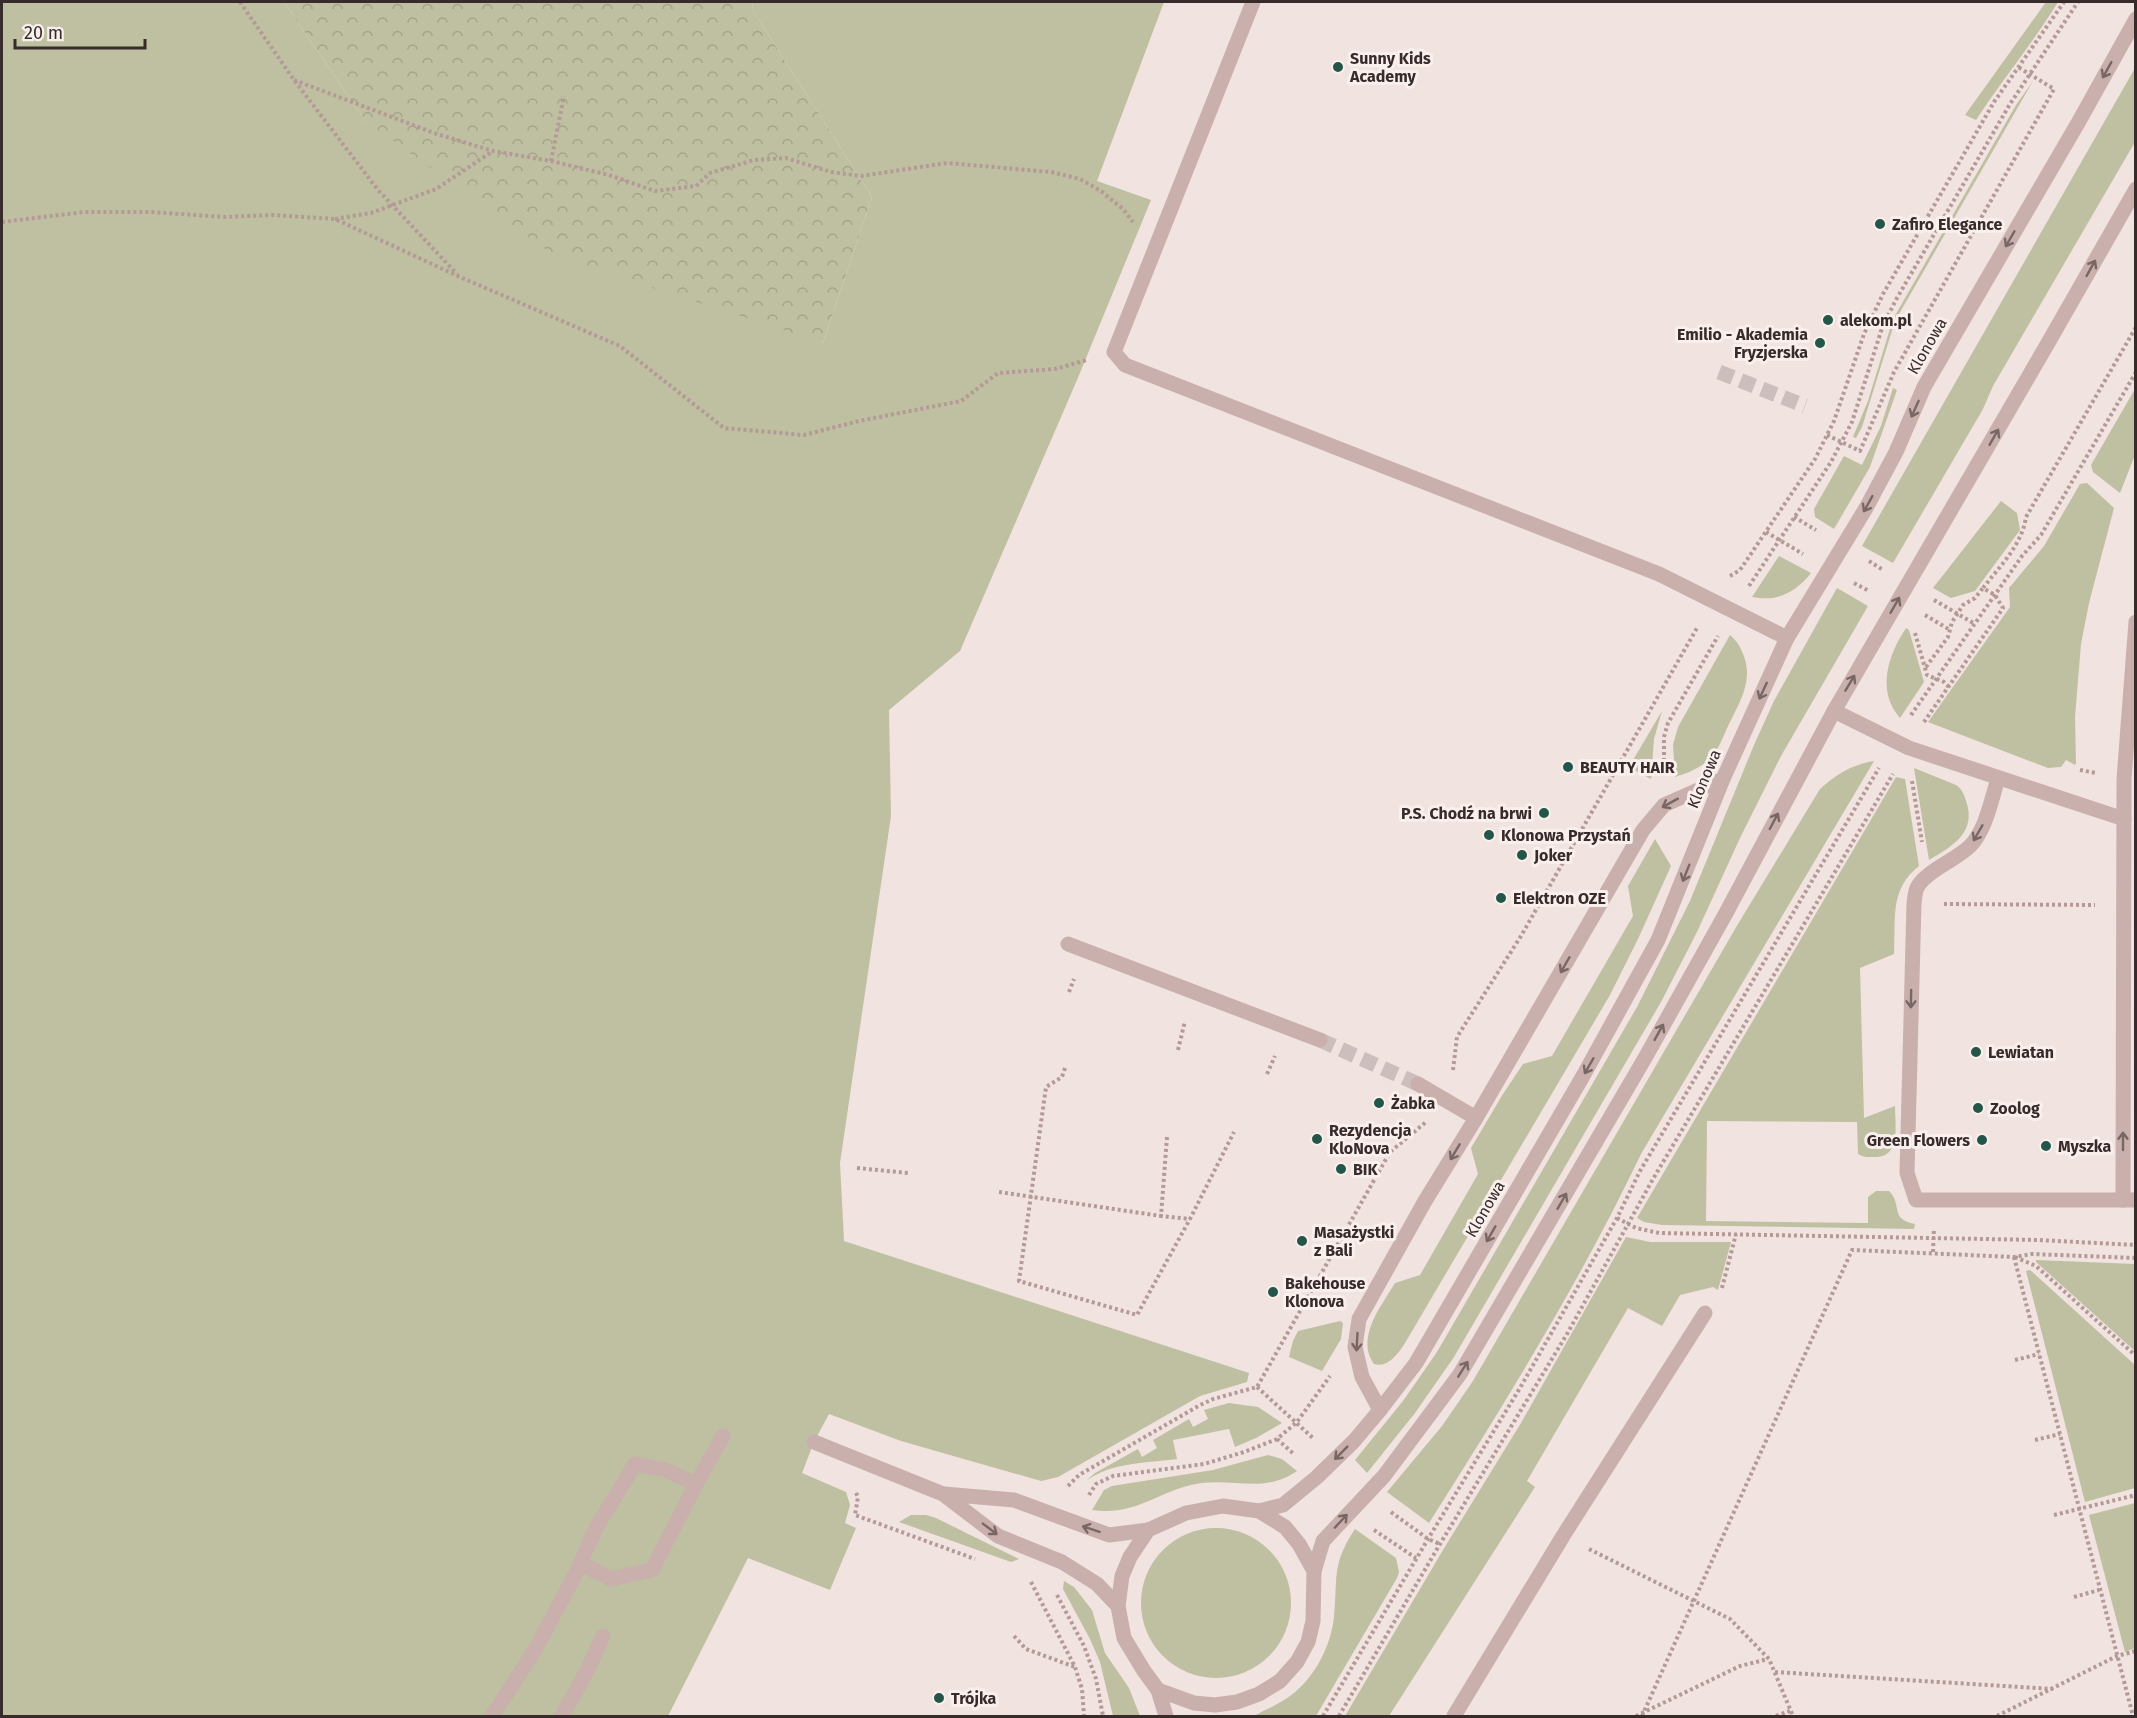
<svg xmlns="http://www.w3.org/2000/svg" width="2137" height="1718" font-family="'Fira Sans',sans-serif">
<defs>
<pattern id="forest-crowns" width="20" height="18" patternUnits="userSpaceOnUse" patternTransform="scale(1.5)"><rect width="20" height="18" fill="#bfbfa1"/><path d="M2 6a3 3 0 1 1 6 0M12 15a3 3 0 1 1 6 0" fill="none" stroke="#a5a48b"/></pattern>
</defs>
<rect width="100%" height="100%" fill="#f1e3e0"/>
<g fill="#bfbfa1">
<path d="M 2,2 L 284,2 L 366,122 L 823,343 L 872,197 L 752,9 L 753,2 L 1164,2 L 1097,181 L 1151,200 L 1077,380 L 960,651 L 889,710 L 891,816 L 840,1163 L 844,1241 L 1249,1373 L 1247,1382 L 1200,1396 L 1058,1477 L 1041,1481 L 901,1441 L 829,1414 L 814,1442 L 802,1473 L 846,1492 L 850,1505 L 845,1523 L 856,1528 L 830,1590 L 748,1558 L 668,1716 L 2,1716 Z"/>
<path d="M 2046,2 L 2058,2 C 2033,43 2002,80 1976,120 L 1965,115 Z"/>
<path d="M 2135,68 L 2135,142 L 1993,386 L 1983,409 L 1893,563 L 1862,546 Z"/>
<path d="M 2033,81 L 1895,321 L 1862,427 L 1856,438 L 1853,437 L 1868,401 L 1893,319 L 2016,105 Z"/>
<path d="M 1893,388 L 1897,390 L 1870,467 L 1834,529 L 1815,517 L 1814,509 L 1844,456 L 1862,465 L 1881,426 Z"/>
<path d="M 2135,389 L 2135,455 L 2120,493 L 2093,472 L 2091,465 Z"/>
<path d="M 2087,483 L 2114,508 L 2089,603 L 2081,644 L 2075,717 L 2076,763 L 2075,765 L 2066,760 L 2061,767 L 2048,768 L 1928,722 L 2010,607 L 2009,588 L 2044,546 L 2080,484 Z"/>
<path d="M 2001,501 L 2017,513 L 2020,530 L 1975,591 L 1951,598 L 1933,588 Z"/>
<path d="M 1779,556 L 1811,573 C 1795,593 1777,602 1752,597 Z"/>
<path d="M 1837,588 L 1868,606 L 1781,756 L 1740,838 L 1697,932 L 1661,1002 L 1454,1357 L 1415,1413 L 1367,1473 L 1355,1460 L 1403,1401 L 1437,1352 L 1637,1007 L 1690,901 L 1754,745 L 1774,701 Z"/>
<path d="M 1906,628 L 1909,630 L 1924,682 L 1900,718 C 1876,691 1888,655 1906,628 Z"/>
<path d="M 1730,635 C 1737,641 1740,646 1743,654 C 1754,680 1740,701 1729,724 C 1723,736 1719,751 1708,760 C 1699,769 1687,773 1675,777 L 1673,745 L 1678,727 Z"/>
<path d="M 1662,711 L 1654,739 L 1651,779 L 1629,767 Z"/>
<path d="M 1874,761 L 1641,1154 C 1580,1282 1505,1403 1429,1523 L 1387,1492 L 1442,1426 L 1473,1381 L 1738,924 L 1820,789 C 1837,774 1851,765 1874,761 Z"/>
<path d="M 1914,768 L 1956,785 C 1962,789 1964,794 1966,801 C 1977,832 1953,846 1929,860 Z"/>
<path d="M 1896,777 L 1905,779 L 1919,866 C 1889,889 1896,920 1894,954 L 1860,968 L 1864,1118 L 1895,1106 C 1895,1124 1901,1157 1876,1157 C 1869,1157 1864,1158 1858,1154 L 1857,1122 L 1707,1121 L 1706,1221 L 1868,1223 L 1868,1197 L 1876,1191 L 1889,1191 C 1903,1205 1889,1219 1915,1224 L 1914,1229 L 1662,1225 L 1644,1222 L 1637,1218 Z"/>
<path d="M 1655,839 L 1671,866 L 1638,939 L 1610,995 L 1405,1343 C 1398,1354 1388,1368 1374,1364 C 1355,1338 1382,1305 1395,1283 L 1420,1275 L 1478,1174 L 1471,1148 L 1503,1094 L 1523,1064 L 1552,1056 L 1633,916 L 1628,886 Z"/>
<path d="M 1626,1237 L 1650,1242 L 1731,1242 L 1718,1290 L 1713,1287 L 1680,1295 L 1662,1326 L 1628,1308 L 1527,1481 L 1535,1487 L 1389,1716 L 1345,1716 L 1443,1550 L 1521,1423 Z"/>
<path d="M 2036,1260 L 2135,1264 L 2135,1351 L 2036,1262 Z"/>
<path d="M 2030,1270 L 2135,1365 L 2135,1488 L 2085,1502 L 2026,1271 Z"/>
<path d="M 1340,1321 L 1343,1323 L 1341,1339 L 1322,1371 L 1289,1357 L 1293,1341 L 1298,1331 Z"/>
<path d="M 1229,1403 L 1258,1407 L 1282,1423 L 1256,1438 L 1235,1447 L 1229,1429 L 1173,1440 L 1177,1459 C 1146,1463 1112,1462 1086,1481 L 1095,1473 L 1138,1449 L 1142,1457 L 1157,1448 L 1153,1440 L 1189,1419 L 1193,1427 L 1208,1419 L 1204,1410 Z"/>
<path d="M 1268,1455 L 1282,1459 L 1297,1471 C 1265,1493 1237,1479 1202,1483 C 1161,1488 1138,1517 1092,1510 L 1104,1490 L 1112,1486 L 1213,1470 Z"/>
<path d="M 2135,1503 L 2135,1648 L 2125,1652 L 2089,1515 Z"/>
<path d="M 911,1515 L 926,1515 L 936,1518 L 1019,1559 L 1011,1562 L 899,1522 Z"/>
<circle cx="1216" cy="1603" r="75"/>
<path d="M 1355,1529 L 1396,1558 L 1399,1572 L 1397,1578 L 1316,1716 L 1254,1716 C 1267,1709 1282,1703 1294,1693 C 1316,1675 1331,1645 1334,1617 C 1338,1578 1331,1565 1355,1529 Z"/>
<path d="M 1064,1581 L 1074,1587 L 1092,1610 L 1105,1653 L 1129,1688 L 1140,1716 L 1113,1716 L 1100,1662 L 1090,1639 L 1063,1589 Z"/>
</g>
<path fill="url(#forest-crowns)" d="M 284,2 L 753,2 L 752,9 L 872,197 L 823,343 L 555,256 L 366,122 Z"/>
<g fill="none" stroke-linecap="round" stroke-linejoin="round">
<g stroke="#ccbebc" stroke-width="15" stroke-dasharray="15 8" stroke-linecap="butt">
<path d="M 1719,372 L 1805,406"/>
<path d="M 1320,1040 L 1418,1084"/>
</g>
<g stroke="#b49a97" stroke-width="4" stroke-dasharray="3 3" stroke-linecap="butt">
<path d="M 240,2 L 294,80 L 378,190 L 457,274"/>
<path d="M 294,80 L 434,133 L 493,151 L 551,161 L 609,175 L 655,191 L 696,186 L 710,173 L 754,160 L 786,158 L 831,172 L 861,176 L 947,163 L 1051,172 L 1080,179 L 1101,191 L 1123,209 L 1133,222"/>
<path d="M 551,161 L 564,96"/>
<path d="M 335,219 L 371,213 L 436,189 L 493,151"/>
<path d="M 2,222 L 84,212 L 151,212 L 224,217 L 273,215 L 335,219 L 460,277 L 620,346 L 724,428 L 804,435 L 859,421 L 961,401 L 998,373 L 1055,369 L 1087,360"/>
<path d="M 1827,435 L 1860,451 L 1894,372 L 2054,89 L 2018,67"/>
<path d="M 1794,517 L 1816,530"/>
<path d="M 1766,532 L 1803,554"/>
<path d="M 1869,561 L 1883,570"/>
<path d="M 1730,576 L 1740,570 L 1815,459 L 1834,421 L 1864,334 L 1883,294 L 1994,102 L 2064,2"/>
<path d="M 1854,583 L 1869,591"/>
<path d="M 1749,586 L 1831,462 L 1852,422 L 1883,325 L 1897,298 L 2010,104 L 2078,2"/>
<path d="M 1934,600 L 1975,624"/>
<path d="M 1925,615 L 1950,630"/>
<path d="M 1915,633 L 1927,675 L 1944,682 L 1949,687"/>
<path d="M 1926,667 L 1948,637 L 1952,622 L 1963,605 L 1975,598 L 1983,588"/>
<path d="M 1911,715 L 2022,556 L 2041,535 L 2136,372"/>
<path d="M 1924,722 L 2003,608 L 1995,595 L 1983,588 C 2000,566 2022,545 2026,517 L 2136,327"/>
<path d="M 2080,770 L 2096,773"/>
<path d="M 1664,773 L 1664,737 L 1668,723 L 1718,636"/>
<path d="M 1912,781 L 1922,842"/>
<path d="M 1944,904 L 2095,905"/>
<path d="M 1069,992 L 1074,979"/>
<path d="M 1178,1050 L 1185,1021"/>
<path d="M 1065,1068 L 1062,1077 L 1046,1087 L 1019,1281 L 1137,1315 L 1190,1219 L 1234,1132"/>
<path d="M 1453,1070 L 1457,1037 L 1521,936 L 1697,628"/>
<path d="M 1267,1074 L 1275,1056"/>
<path d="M 1167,1137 L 1161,1216 L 1190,1219"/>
<path d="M 857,1168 L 908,1173"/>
<path d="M 999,1192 L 1161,1216"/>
<path d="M 1617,1218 L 1636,1228 L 1659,1233 L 2038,1240 L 2136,1245"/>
<path d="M 1933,1252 L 1934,1228"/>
<path d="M 2014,1257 L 2133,1716"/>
<path d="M 2015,1257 L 2036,1266 L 2136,1356"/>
<path d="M 1722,1288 L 1736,1234"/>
<path d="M 2015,1360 L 2039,1354"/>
<path d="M 1257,1387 L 1314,1439"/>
<path d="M 1277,1439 L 1295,1455"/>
<path d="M 2035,1440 L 2060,1434"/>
<path d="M 1068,1486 L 1079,1475 L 1200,1405 L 1213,1399 L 1257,1387 L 1390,1152 L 1426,1122"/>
<path d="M 856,1493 L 858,1497 L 855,1515 L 975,1559"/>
<path d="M 1089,1495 L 1096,1484 L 1113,1476 L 1204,1464 L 1244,1452 L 1277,1439 L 1297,1422 L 1330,1376"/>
<path d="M 1391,1512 L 1428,1539 L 1440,1544"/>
<path d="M 2054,1515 L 2136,1495"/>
<path d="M 1374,1530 L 1416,1558"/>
<path d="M 1589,1549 L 1730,1619 L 1769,1659 L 1793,1716"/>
<path d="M 1031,1582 L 1075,1667 L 1082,1689 L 1084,1716"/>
<path d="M 1057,1595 L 1084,1646 L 1096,1679 L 1103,1716"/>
<path d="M 2074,1597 L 2099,1590"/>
<path d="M 1014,1636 L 1026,1649 L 1075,1667"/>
<path d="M 1775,1672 L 2053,1689"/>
<path d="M 1323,1716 L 1428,1539 L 1520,1388 L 1617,1218 L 1640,1171 L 1879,768"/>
<path d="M 1339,1716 L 1440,1544 L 1567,1334 L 1653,1179 L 1893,774"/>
<path d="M 1636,1716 L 1740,1666 L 1768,1659"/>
<path d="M 1642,1716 L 1852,1250 L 2014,1257 L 2032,1254 L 2136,1258"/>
<path d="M 1776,1716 L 1790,1711"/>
<path d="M 1997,1716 L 2117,1656 L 2136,1651"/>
</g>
<g stroke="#c9b0ac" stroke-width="15">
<path d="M 1253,2 L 1114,352 L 1125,365 L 1659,574 L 1787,638"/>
<path d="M 1834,711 L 1909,748 L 2124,819"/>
<path d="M 1998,779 C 1991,800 1986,830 1970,846 C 1956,860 1928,870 1918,886 C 1915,890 1915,898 1914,903 L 1907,1173 L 1916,1200 L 2136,1200"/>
<path d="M 1068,944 L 1320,1040"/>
<path d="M 1418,1084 L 1476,1118"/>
<path d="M 2123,1200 L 2124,779 L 2136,622"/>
<path d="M 1380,1410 L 1362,1377 L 1355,1347 L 1359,1319 L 1425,1201 L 1476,1118 L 1643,830 L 1664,805 L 1723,779"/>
<path d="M 814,1442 L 943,1494 L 998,1536 L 1062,1562 L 1097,1584 L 1118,1606"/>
<path d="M 944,1494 L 1014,1500 L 1109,1535 L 1148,1530"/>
<path d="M 1223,1506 L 1259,1511 L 1285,1527 L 1299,1544 L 1314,1571 L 1313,1621 L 1308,1642 L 1297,1662 L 1280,1681 L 1259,1694 L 1237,1702 L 1215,1705 L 1194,1703 L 1158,1690 L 1144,1671 L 1124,1638 L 1118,1606 L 1122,1576 L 1130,1557 L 1148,1530 L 1186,1513 Z"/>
<path d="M 1259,1511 L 1283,1505 L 1317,1477 L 1354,1441 L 1380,1410 L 1416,1363 L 1583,1076 L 1658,940 L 1723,779 L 1787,638 L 1866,508 L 1896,452 L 1924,387 L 2078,123 L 2136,19"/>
<path d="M 580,1563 L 611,1579 L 652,1570 L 696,1484"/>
<path d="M 1314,1571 L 1323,1541 L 1384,1476 L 1460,1374 L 1645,1058 L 1726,913 L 1834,711 L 2048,343 L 2136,189"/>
<path d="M 1158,1690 L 1166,1716"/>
<path d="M 492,1716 L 535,1650 L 576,1573 L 596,1528 L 635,1464 L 666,1470 L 696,1484 L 723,1436"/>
<path d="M 562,1716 L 586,1673 L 603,1636"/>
<path d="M 1454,1716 L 1563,1536 L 1705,1313"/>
</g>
</g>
<defs><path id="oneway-shaft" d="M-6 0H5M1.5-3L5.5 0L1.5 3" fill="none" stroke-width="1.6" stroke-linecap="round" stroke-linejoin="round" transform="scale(1.5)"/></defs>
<g stroke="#796765">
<use href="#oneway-shaft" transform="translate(2107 70) rotate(119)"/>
<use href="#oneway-shaft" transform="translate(2010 239) rotate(120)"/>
<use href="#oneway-shaft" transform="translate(2091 268) rotate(-61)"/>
<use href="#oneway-shaft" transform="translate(1915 409) rotate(114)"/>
<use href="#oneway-shaft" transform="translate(1994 437) rotate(-60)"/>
<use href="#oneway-shaft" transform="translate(1868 504) rotate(119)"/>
<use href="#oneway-shaft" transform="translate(1895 605) rotate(-60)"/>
<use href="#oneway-shaft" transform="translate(1850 683) rotate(-59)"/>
<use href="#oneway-shaft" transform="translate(1763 691) rotate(115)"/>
<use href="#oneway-shaft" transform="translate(1670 803) rotate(151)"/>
<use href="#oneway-shaft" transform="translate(1774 821) rotate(-62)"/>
<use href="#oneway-shaft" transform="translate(1978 833) rotate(120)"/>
<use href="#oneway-shaft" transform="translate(1686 873) rotate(112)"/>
<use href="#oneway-shaft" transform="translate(1565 965) rotate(120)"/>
<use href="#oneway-shaft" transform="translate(1911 999) rotate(91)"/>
<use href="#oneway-shaft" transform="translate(1659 1032) rotate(-61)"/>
<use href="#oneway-shaft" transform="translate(1589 1066) rotate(120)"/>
<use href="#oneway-shaft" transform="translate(2123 1141) rotate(-90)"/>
<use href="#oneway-shaft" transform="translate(1455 1152) rotate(121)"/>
<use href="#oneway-shaft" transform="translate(1562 1201) rotate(-60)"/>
<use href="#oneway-shaft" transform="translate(1491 1234) rotate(120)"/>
<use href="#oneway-shaft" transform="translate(1357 1342) rotate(93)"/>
<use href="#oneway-shaft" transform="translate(1463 1369) rotate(-58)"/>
<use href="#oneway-shaft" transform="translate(1341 1453) rotate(135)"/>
<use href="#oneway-shaft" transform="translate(1341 1521) rotate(-47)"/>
<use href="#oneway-shaft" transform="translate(990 1529) rotate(37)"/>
<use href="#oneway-shaft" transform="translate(1091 1529) rotate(-162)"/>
</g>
<g fill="#235649" stroke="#f9efec" stroke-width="2">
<circle cx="1338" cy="67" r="6"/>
<circle cx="1880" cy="224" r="6"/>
<circle cx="1828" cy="320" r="6"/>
<circle cx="1820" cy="343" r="6"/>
<circle cx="1568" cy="767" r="6"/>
<circle cx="1544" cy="813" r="6"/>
<circle cx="1489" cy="835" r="6"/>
<circle cx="1522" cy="855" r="6"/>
<circle cx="1501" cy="898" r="6"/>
<circle cx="1976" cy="1052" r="6"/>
<circle cx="1379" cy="1103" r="6"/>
<circle cx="1978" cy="1108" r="6"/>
<circle cx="1317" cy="1139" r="6"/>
<circle cx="1982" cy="1140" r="6"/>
<circle cx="2046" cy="1146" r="6"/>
<circle cx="1341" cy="1169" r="6"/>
<circle cx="1302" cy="1241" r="6"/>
<circle cx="1273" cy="1292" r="6"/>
<circle cx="939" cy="1698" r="6"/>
</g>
<g text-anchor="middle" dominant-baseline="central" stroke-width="6" stroke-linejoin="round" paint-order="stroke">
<g font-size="16" font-weight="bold" fill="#372b2b" stroke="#f9efec" text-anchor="start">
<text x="1350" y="58">Sunny Kids<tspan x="1350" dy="18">Academy</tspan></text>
<text x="1892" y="224">Zafiro Elegance</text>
<text x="1840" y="320">alekom.pl</text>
<text x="1808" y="334" text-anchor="end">Emilio - Akademia<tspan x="1808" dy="18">Fryzjerska</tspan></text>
<text x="1580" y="767">BEAUTY HAIR</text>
<text x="1532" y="813" text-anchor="end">P.S. Chodź na brwi</text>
<text x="1501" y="835">Klonowa Przystań</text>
<text x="1534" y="855">Joker</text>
<text x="1513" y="898">Elektron OZE</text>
<text x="1988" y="1052">Lewiatan</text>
<text x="1391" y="1103">Żabka</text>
<text x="1990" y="1108">Zoolog</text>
<text x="1329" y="1130">Rezydencja<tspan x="1329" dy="18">KloNova</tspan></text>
<text x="1970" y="1140" text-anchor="end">Green Flowers</text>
<text x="2058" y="1146">Myszka</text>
<text x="1353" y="1169">BIK</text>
<text x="1314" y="1232">Masażystki<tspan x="1314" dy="18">z Bali</tspan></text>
<text x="1285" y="1283">Bakehouse<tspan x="1285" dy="18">Klonova</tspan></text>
<text x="951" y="1698">Trójka</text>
</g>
<g font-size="16" fill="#372b2b" stroke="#f9efec">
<text transform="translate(1927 346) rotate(-60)">Klonowa</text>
<text transform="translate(1704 779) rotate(-67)">Klonowa</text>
<text transform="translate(1485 1209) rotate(-60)">Klonowa</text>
</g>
</g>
<rect width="2137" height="1718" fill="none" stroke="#372b2b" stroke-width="6"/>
<path d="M15 39v9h130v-9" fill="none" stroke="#372b2b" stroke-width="3"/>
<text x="24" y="39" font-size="18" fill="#372b2b" stroke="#f9efec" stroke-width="4.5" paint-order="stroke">20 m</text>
</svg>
